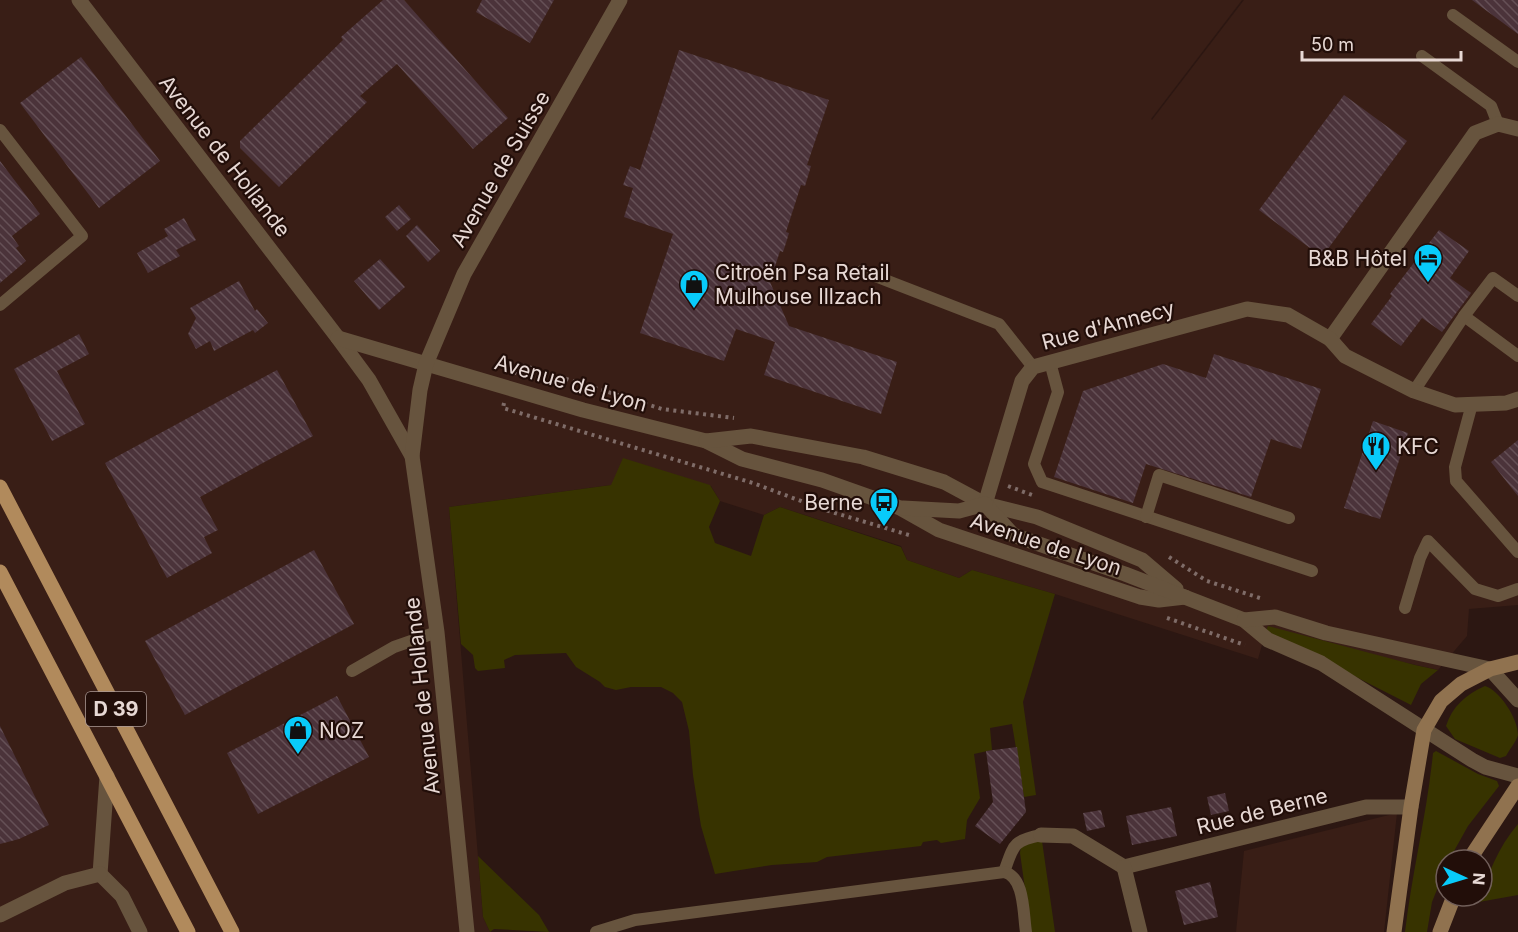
<svg xmlns="http://www.w3.org/2000/svg" width="1518" height="932" font-family="Inter,sans-serif">
<defs>
<pattern id="building-back-hatch" width="6" height="6" patternUnits="userSpaceOnUse" patternTransform="scale(1.5)"><rect width="6" height="6" fill="#4b333a"/><path d="M-1 5l2 2M0 0l6 6M5-1l2 2" fill="none" stroke="#655056"/></pattern>
</defs>
<rect width="100%" height="100%" fill="#2c1712"/>
<g fill="#391e16">
<path d="M 0,0 L 1242,0 L 1151,119 L 1152,120 L 1244,0 L 1518,0 L 1518,605 L 1469,609 L 1467,636 L 1438,670 L 1266,631 L 1258,659 L 1055,594 L 972,570 L 959,578 L 907,560 L 901,546 L 780,507 L 764,515 L 720,501 L 711,486 L 611,485 L 449,507 L 483,917 L 490,932 L 0,932 Z"/>
<path d="M 1397,813 L 1384,932 L 1236,932 L 1244,851 Z"/>
</g>
<g fill="#373300">
<path d="M 623,458 L 710,485 L 720,501 L 709,527 L 715,543 L 751,556 L 764,515 L 780,507 L 901,547 L 907,560 L 959,578 L 972,570 L 1055,594 L 1023,702 L 1036,795 L 1024,797 L 1012,724 L 990,728 L 992,750 L 974,754 L 980,798 L 967,820 L 965,839 L 941,843 L 937,840 L 923,842 L 921,846 L 827,857 L 817,862 L 772,865 L 715,874 L 701,826 L 693,775 L 689,731 L 682,702 L 673,693 L 661,687 L 631,687 L 616,690 L 605,687 L 600,682 L 576,667 L 566,653 L 515,655 L 504,660 L 505,668 L 478,671 L 475,668 L 473,655 L 461,644 L 449,507 L 611,485 Z"/>
<path d="M 1268,626 L 1415,665 L 1438,670 L 1421,684 L 1411,705 L 1266,631 Z"/>
<path d="M 1485,686 C 1499,690 1518,718 1518,735 C 1516,742 1509,750 1506,756 L 1500,758 L 1455,739 L 1446,726 C 1452,707 1466,694 1485,686 Z"/>
<path d="M 1436,751 L 1478,774 L 1497,781 L 1499,786 L 1468,826 L 1449,860 L 1446,860 L 1446,867 L 1432,902 L 1427,932 L 1405,932 C 1412,872 1427,814 1433,753 Z"/>
<path d="M 1518,824 L 1518,895 L 1479,902 C 1487,876 1498,847 1518,824 Z"/>
<path d="M 1042,841 L 1055,932 L 1031,932 L 1020,853 L 1021,846 L 1027,843 Z"/>
<path d="M 478,856 L 539,915 L 549,932 L 494,929 L 490,932 L 483,917 Z"/>
</g>
<g fill="url(#building-back-hatch)">
<path d="M 383,0 L 404,0 L 508,118 L 473,149 L 397,64 L 360,96 L 367,102 L 279,187 L 240,148 L 240,141 L 343,40 L 341,37 Z"/>
<path d="M 482,0 L 554,0 L 530,43 L 476,12 Z"/>
<path d="M 1472,0 L 1518,0 L 1518,34 Z"/>
<path d="M 679,50 L 829,100 L 807,165 L 811,166 L 805,186 L 801,185 L 786,232 L 789,233 L 786,243 L 783,252 L 780,251 L 770,282 L 789,326 L 897,362 L 881,414 L 764,375 L 775,342 L 736,329 L 724,361 L 640,333 L 673,234 L 624,217 L 633,188 L 623,185 L 630,166 L 640,170 Z"/>
<path d="M 81,57 L 160,161 L 99,208 L 20,103 Z"/>
<path d="M 1344,95 L 1407,141 L 1322,257 L 1259,210 Z"/>
<path d="M 0,161 L 40,214 L 12,236 L 19,246 L 16,248 L 26,261 L 0,283 Z"/>
<path d="M 399,205 L 411,219 L 397,231 L 385,217 Z"/>
<path d="M 184,218 L 196,240 L 176,250 L 180,256 L 148,273 L 137,253 L 168,236 L 164,229 Z"/>
<path d="M 417,225 L 440,251 L 428,262 L 406,236 Z"/>
<path d="M 1439,230 L 1469,251 L 1450,278 L 1471,293 L 1442,332 L 1422,318 L 1401,346 L 1371,324 L 1392,296 L 1390,294 Z"/>
<path d="M 380,259 L 405,287 L 379,310 L 354,281 Z"/>
<path d="M 239,281 L 255,311 L 257,309 L 268,323 L 255,333 L 253,330 L 214,351 L 210,341 L 196,349 L 188,334 L 196,318 L 190,308 Z"/>
<path d="M 79,334 L 89,354 L 57,371 L 85,424 L 52,441 L 14,369 Z"/>
<path d="M 1214,354 L 1321,389 L 1301,449 L 1271,439 L 1251,497 L 1146,464 L 1133,503 L 1054,477 L 1083,391 L 1163,364 L 1206,378 Z"/>
<path d="M 277,370 L 313,436 L 200,497 L 218,530 L 204,537 L 212,553 L 167,578 L 105,463 Z"/>
<path d="M 1373,421 L 1408,433 L 1380,519 L 1344,508 Z"/>
<path d="M 1518,440 L 1518,496 L 1491,462 Z"/>
<path d="M 314,550 L 354,624 L 185,715 L 145,641 Z"/>
<path d="M 337,696 L 369,757 L 258,814 L 227,753 Z"/>
<path d="M 0,726 L 49,825 L 19,839 L 0,844 Z"/>
<path d="M 1017,747 L 1026,812 L 1000,844 L 975,826 L 993,802 L 986,751 Z"/>
<path d="M 1225,793 L 1229,811 L 1211,815 L 1207,797 Z"/>
<path d="M 1171,807 L 1177,836 L 1132,845 L 1126,816 Z"/>
<path d="M 1101,810 L 1105,827 L 1087,831 L 1083,813 Z"/>
<path d="M 1210,882 L 1218,917 L 1184,925 L 1175,891 Z"/>
</g>
<g fill="none" stroke-linecap="round" stroke-linejoin="round">
<g stroke="#7f6c68" stroke-width="4" stroke-dasharray="3 4.5" stroke-linecap="butt">
<path d="M 514,374 L 519,364 L 662,409 L 734,418"/>
<path d="M 504,403 L 503,408 L 753,483 L 825,510 L 909,535"/>
<path d="M 1008,486 L 1032,495"/>
<path d="M 1169,557 L 1207,581 L 1263,599"/>
<path d="M 1167,618 L 1245,645"/>
</g>
<g stroke="#67543e" stroke-width="12">
<path d="M 1453,15 L 1518,62"/>
<path d="M 1422,56 L 1491,106 L 1498,124"/>
<path d="M 0,130 L 82,236 L 0,305"/>
<path d="M 862,271 L 999,324 L 1033,367"/>
<path d="M 1464,316 L 1518,356"/>
<path d="M 1050,362 L 1058,392 L 1034,464 L 1042,482 L 1312,571"/>
<path d="M 1414,391 L 1464,316 L 1493,278 L 1518,296"/>
<path d="M 1472,404 L 1455,467 L 1456,481 L 1518,552"/>
<path d="M 1146,517 L 1159,475 L 1289,518"/>
<path d="M 1405,608 L 1420,558 L 1428,541 L 1475,589 L 1498,596 L 1518,589"/>
<path d="M 352,671 L 394,647 L 437,632"/>
<path d="M 1004,872 C 1014,845 1012,841 1041,835"/>
<path d="M 596,932 L 635,920 L 1004,872 C 1025,877 1023,914 1026,932"/>
</g>
<g stroke="#67543e" stroke-width="15">
<path d="M 79,0 L 338,338 L 369,380 L 412,456"/>
<path d="M 338,338 L 583,410 L 706,441 L 742,459 L 822,480 L 887,503 L 900,508 L 939,530 L 1140,597 L 1159,600 L 1185,597"/>
<path d="M 1330,339 L 1475,133 L 1498,124 L 1518,129"/>
<path d="M 706,441 L 751,436 L 863,457 L 944,482 L 985,504 L 1037,517 L 1142,560 L 1176,589"/>
<path d="M 985,504 L 1022,381 L 1033,367 L 1247,309 L 1288,315 L 1330,339 L 1345,356 L 1414,391 L 1455,405 L 1506,403 L 1518,399"/>
<path d="M 985,504 L 1013,535 L 1125,574 L 1244,620 L 1268,640 L 1321,663 L 1472,760 L 1485,767 L 1518,776"/>
<path d="M 903,508 L 959,511 L 985,504"/>
<path d="M 1244,620 L 1275,617 L 1326,633 L 1490,669 L 1518,700"/>
<path d="M 1041,835 L 1073,836 L 1124,867 L 1366,807 L 1411,807"/>
<path d="M 1124,867 L 1140,932"/>
<path d="M 100,874 L 107,776"/>
<path d="M 100,874 L 122,896 L 140,932"/>
<path d="M 0,915 L 65,883 L 100,874"/>
<path d="M 467,932 L 437,632 L 412,456 L 420,390 L 426,364 L 464,274 L 620,0"/>
</g>
<g stroke="#90724f" stroke-width="15">
<path d="M 1469,860 L 1518,786"/>
<path d="M 1394,932 L 1411,807 L 1424,730 L 1441,701 L 1461,684 L 1490,669 L 1518,662"/>
<path d="M 1440,932 L 1454,896"/>
</g>
<g stroke="#b18a5c" stroke-width="15">
<path d="M 0,487 L 232,932"/>
<path d="M 0,572 L 188,932"/>
</g>
</g>
<defs>
<g id="hotel-pin" transform="scale(1.5)"><path d="M0 17L-7.5 6A9.5 9.5 0 1 1 7.5 6Z" fill="#08cbfa" stroke="#220e09"/><path d="M-6-4.5h1.5V1H6V5H4.5V3h-9V5H-6ZM-4 0a1.8 1.8 0 1 1 3.6 0ZM.5 0V-2.5h3Q6-2.5 6 0Z" fill="#111"/></g>
<g id="shop-pin" transform="scale(1.5)"><path d="M0 17L-7.5 6A9.5 9.5 0 1 1 7.5 6Z" fill="#08cbfa" stroke="#220e09"/><path d="M-5-2.5h2.3a2.7 3.5 0 0 1 5.4 0H5L5.5 6h-11ZM-1.5-2.5h3a1.5 2.3 0 0 0-3 0Z" fill="#111"/></g>
<g id="restaurant-pin" transform="scale(1.5)"><path d="M0 17L-7.5 6A9.5 9.5 0 1 1 7.5 6Z" fill="#08cbfa" stroke="#220e09"/><path d="M-5-6h1v4h1v-4h1v4h1v-4h1v5L-1.5 .5V6h-2V.5L-5-1ZM5-6V6H3V1.5H1.5Q1.5-4 5-6Z" fill="#111"/></g>
<g id="bus-pin" transform="scale(1.5)"><path d="M0 17L-7.5 6A9.5 9.5 0 1 1 7.5 6Z" fill="#08cbfa" stroke="#220e09"/><path d="M-5-6H5V4H4V6H2V4H-2V6H-4V4H-5ZM-3.5-4V0h7V-4ZM-3.5 1.2v1.5H-2V1.2ZM2 1.2v1.5H3.5V1.2Z" fill="#111"/></g>
</defs>
<g fill-rule="evenodd">
<use href="#hotel-pin" x="1428" y="258"/>
<use href="#shop-pin" x="694" y="284"/>
<use href="#restaurant-pin" x="1376" y="446"/>
<use href="#bus-pin" x="884" y="502"/>
<use href="#shop-pin" x="298" y="730"/>
</g>
<g text-anchor="middle" dominant-baseline="central" stroke-width="4.5" stroke-linejoin="round" paint-order="stroke">
<rect fill="#220e09" stroke="#ac9b97" stroke-width="1.5" x="86" y="692" width="60" height="34" rx="4.5"/>
<g font-size="20" font-weight="bold" fill="#e7d8d4">
<text x="116" y="709">D 39</text>
</g>
<g font-size="21" fill="#e7d8d4" stroke="#220e09">
<text transform="translate(225 156) rotate(52)">Avenue de Hollande</text>
<text transform="translate(500 169) rotate(-60)">Avenue de Suisse</text>
<text transform="translate(1108 325) rotate(-15)">Rue d'Annecy</text>
<text transform="translate(571 383) rotate(16)">Avenue de Lyon</text>
<text transform="translate(1046 544) rotate(18)">Avenue de Lyon</text>
<text transform="translate(422 696) rotate(-96)">Avenue de Hollande</text>
<text transform="translate(1262 811) rotate(-14)">Rue de Berne</text>
</g>
<g font-size="21" fill="#e7d8d4" stroke="#220e09" text-anchor="start">
<text x="1407" y="258" text-anchor="end">B&amp;B Hôtel</text>
<text x="715" y="272">Citroën Psa Retail<tspan x="715" dy="24">Mulhouse Illzach</tspan></text>
<text x="1397" y="446">KFC</text>
<text x="863" y="502" text-anchor="end">Berne</text>
<text x="319" y="730">NOZ</text>
</g>
</g>
<g transform="translate(1464 878) rotate(94)"><circle r="28" fill="#220e09" stroke="#715f5a" stroke-width="1.5"/>
<path d="M0-4.5L10 22L0 15L-10 22Z" fill="#08cbfa"/>
<text y="-9" font-size="16" font-weight="bold" text-anchor="middle" fill="#e7d8d4">N</text>
</g>
<path d="M1302 51v9h159v-9" fill="none" stroke="#e7d8d4" stroke-width="3"/>
<text x="1311" y="51" font-size="18" fill="#e7d8d4" stroke="#220e09" stroke-width="4.5" paint-order="stroke">50 m</text>
</svg>
